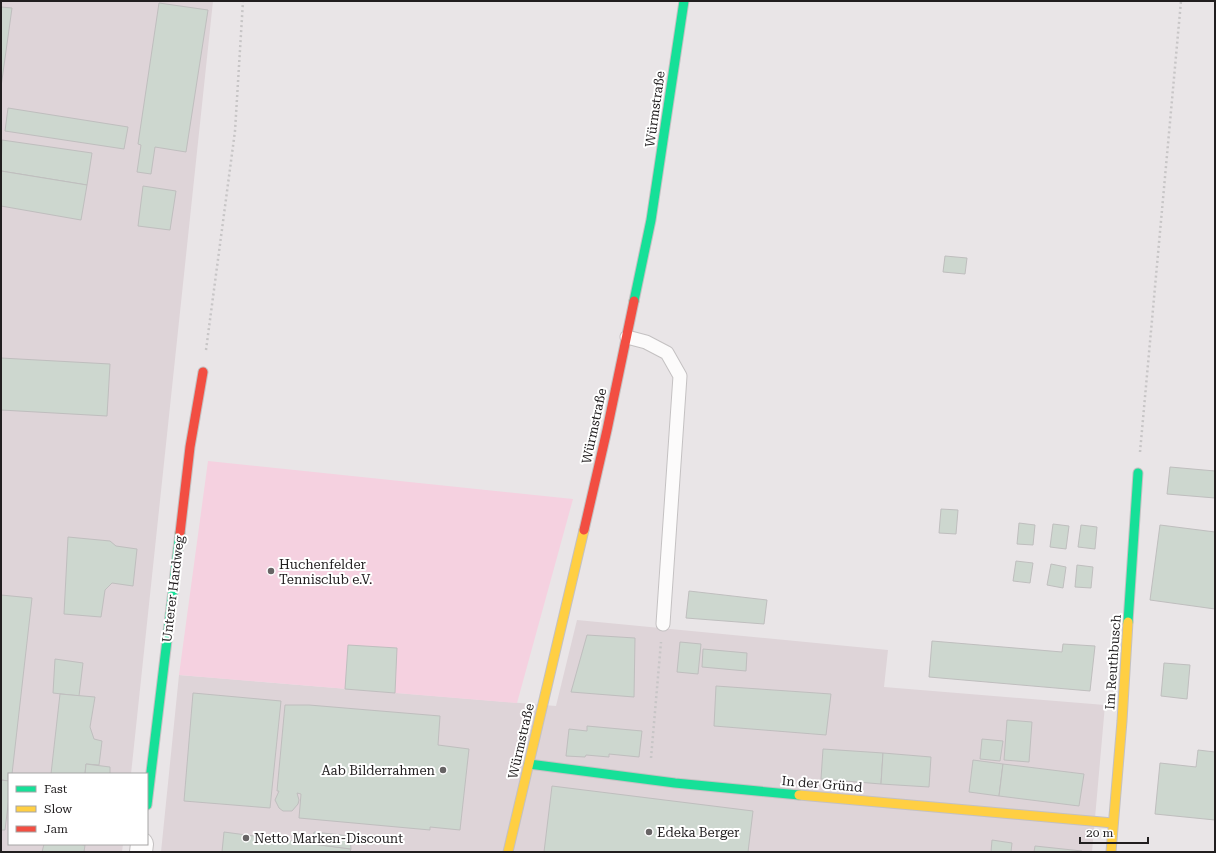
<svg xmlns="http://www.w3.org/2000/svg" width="1216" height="853" font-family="'Roboto Serif',serif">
<rect width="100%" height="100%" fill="#e9e5e7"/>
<g fill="#ded4d8">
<path d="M 1,1 L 213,1 L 131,774 L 9,774 L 9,844 L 123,844 L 122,852 L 1,852 Z"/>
<path d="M 577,620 L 888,650 L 884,687 L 1105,705 L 1092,852 L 161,852 L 179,675 L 556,706 Z"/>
</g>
<path fill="#f5d1e0" d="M 208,461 L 573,499 L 517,703 L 179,675 Z"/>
<g fill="#cdd7cf" stroke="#bfbebe">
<path d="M 159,3 L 208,10 L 186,152 L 155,147 L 151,174 L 137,172 L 141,145 L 138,144 Z"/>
<path d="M 1,7 L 12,8 L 1,87 Z"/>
<path d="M 8,108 L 128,127 L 124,149 L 5,131 Z"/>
<path d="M 2,140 L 92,153 L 87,185 L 1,171 Z"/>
<path d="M 1,171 L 87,185 L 81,220 L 1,206 Z"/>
<path d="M 143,186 L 176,191 L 170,230 L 138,226 Z"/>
<path d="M 945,256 L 967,258 L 965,274 L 943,272 Z"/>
<path d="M 1,358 L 110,364 L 107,416 L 1,410 Z"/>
<path d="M 1170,467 L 1215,471 L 1215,498 L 1167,494 Z"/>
<path d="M 941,509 L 958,510 L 956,534 L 939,533 Z"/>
<path d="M 1019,523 L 1035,525 L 1033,545 L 1017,544 Z"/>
<path d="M 1053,524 L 1069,526 L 1066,549 L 1050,547 Z"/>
<path d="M 1081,525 L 1097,527 L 1095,549 L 1078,547 Z"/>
<path d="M 1160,525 L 1215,532 L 1215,609 L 1150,600 Z"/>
<path d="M 68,537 L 110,541 L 116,546 L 137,549 L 133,586 L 112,583 L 105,590 L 101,617 L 64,614 Z"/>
<path d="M 1016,561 L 1033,563 L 1030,583 L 1013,581 Z"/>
<path d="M 1051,564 L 1066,567 L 1063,588 L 1047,585 Z"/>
<path d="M 1077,565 L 1093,567 L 1091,588 L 1075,587 Z"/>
<path d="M 689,591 L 767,600 L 764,624 L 686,618 Z"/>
<path d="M 1,595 L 32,598 L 12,774 L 9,774 L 9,781 L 1,780 Z"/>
<path d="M 587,635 L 635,638 L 634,697 L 571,692 Z"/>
<path d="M 932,641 L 1062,652 L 1063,644 L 1095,646 L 1090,691 L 929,677 Z"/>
<path d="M 680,642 L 701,644 L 698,674 L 677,672 Z"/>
<path d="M 348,645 L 397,648 L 395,693 L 345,689 Z"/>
<path d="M 703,649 L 747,653 L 746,671 L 702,667 Z"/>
<path d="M 55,659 L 83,663 L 79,696 L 53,693 Z"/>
<path d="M 1164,663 L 1190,665 L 1187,699 L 1161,696 Z"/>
<path d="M 716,686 L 831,694 L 826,735 L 714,726 Z"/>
<path d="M 193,693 L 281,701 L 270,808 L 184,801 Z"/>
<path d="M 60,694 L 95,697 L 90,727 L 94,739 L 102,741 L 99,765 L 86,764 L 85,774 L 51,774 Z"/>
<path d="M 285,705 L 309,705 L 440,716 L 438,745 L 469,749 L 460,830 L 430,827 L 430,830 L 299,818 L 301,794 L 297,793 L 299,800 L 298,804 L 292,811 L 283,811 L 279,808 L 275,800 L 279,791 L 277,791 Z"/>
<path d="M 1007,720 L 1032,722 L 1029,762 L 1004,760 Z"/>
<path d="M 587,726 L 642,731 L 639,757 L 609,754 L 609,757 L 586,755 L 585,757 L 566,756 L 569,729 L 587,731 Z"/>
<path d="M 982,739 L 1003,741 L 1000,761 L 980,759 Z"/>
<path d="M 823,749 L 883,753 L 881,784 L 821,779 Z"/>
<path d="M 1198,750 L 1215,752 L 1215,820 L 1155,814 L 1160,763 L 1196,767 Z"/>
<path d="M 883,753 L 931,757 L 929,787 L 881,784 Z"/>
<path d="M 973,760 L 1003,764 L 999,796 L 969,792 Z"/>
<path d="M 86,764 L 110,767 L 110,774 L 85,774 Z"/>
<path d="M 1003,764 L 1084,774 L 1079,806 L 999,796 Z"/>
<path d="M 1,780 L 9,781 L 9,797 L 5,830 L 1,830 Z"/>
<path d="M 552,786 L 753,811 L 748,852 L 544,852 Z"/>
<path d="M 224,832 L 351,849 L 350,852 L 222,852 Z"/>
<path d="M 314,832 L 350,836 L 351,849 L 312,844 Z"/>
<path d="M 992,840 L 1012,843 L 1011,852 L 991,852 Z"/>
<path d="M 44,844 L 78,844 L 85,845 L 84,852 L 42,852 Z"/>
<path d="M 1035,846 L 1082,851 L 1082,852 L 1034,852 Z"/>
</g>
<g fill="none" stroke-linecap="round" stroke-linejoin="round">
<g stroke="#c4c1c2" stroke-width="15">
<path id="lane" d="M 627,337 L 646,342 L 667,353 L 680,376 L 663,624"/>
</g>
<g stroke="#c4c1c2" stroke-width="24">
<path id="street" d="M 141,852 L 142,844"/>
</g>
<g stroke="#c4c1c2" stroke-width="11">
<g id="fast">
<path d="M 634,301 L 651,220 L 684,1"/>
<path d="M 1128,622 L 1138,473"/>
<path d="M 529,764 L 675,783 L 799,795"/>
<path d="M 147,805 L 180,533"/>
</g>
</g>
<g stroke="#c4c1c2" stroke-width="11">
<g id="slow">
<path d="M 799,795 L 1113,823"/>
<path d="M 508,852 L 584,530"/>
<path d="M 1111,852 L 1122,721 L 1128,622"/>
</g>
</g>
<g stroke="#c4c1c2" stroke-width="11">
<g id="jam">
<path d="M 584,530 L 607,430 L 634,301"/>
<path d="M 180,533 L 190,447 L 203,372"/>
</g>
</g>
<g stroke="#c7c5c6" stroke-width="2.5" stroke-dasharray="2 3" stroke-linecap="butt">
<path d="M 206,350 L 235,131 L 243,1"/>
<path d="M 1140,452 L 1181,1"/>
<path d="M 651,758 L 661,642"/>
</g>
<use href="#lane" stroke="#fcfbfb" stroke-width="13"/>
<use href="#street" stroke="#fcfbfb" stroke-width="22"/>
<use href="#fast" stroke="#16e098" stroke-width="9"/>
<use href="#slow" stroke="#ffcf43" stroke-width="9"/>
<use href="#jam" stroke="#f24e42" stroke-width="9"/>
</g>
<g fill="#676465" stroke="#fff" stroke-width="1.5">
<circle cx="271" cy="571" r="4"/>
<circle cx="443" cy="770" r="4"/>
<circle cx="649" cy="832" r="4"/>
<circle cx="246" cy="838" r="4"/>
</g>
<g text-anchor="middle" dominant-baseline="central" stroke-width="4" stroke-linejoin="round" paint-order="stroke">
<g font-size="13" fill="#211e1f" stroke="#fff">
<text transform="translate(655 109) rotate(-82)">Würmstraße</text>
<text transform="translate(594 426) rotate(-78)">Würmstraße</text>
<text transform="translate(173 589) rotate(-83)">Unterer Hardweg</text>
<text transform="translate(1113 662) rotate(-86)">Im Reuthbusch</text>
<text transform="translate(521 741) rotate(-77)">Würmstraße</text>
<text transform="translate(822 784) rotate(5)">In der Gründ</text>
</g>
<g font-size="13" fill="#211e1f" stroke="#fff" text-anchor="start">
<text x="279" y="564">Huchenfelder<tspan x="279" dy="15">Tennisclub e.V.</tspan></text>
<text x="435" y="770" text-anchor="end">Aab Bilderrahmen</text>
<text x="657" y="832">Edeka Berger</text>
<text x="254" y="838">Netto Marken-Discount</text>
</g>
</g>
<rect width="1216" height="853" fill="none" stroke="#211e1f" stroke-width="4"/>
<rect x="8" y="773" width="140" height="72" fill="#ffffff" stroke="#a6a5a5"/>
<rect x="16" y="786" width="20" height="6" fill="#16e098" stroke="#a6a5a5"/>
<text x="44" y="793" font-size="12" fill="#211e1f">Fast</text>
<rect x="16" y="806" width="20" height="6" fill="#ffcf43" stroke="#a6a5a5"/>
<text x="44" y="813" font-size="12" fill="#211e1f">Slow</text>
<rect x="16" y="826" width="20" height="6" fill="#f24e42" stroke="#a6a5a5"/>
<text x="44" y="833" font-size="12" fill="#211e1f">Jam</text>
<path d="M1080 837v6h68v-6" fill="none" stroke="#211e1f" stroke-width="2"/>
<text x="1086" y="837" font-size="12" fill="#211e1f" stroke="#ffffff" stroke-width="3" paint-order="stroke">20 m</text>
</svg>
